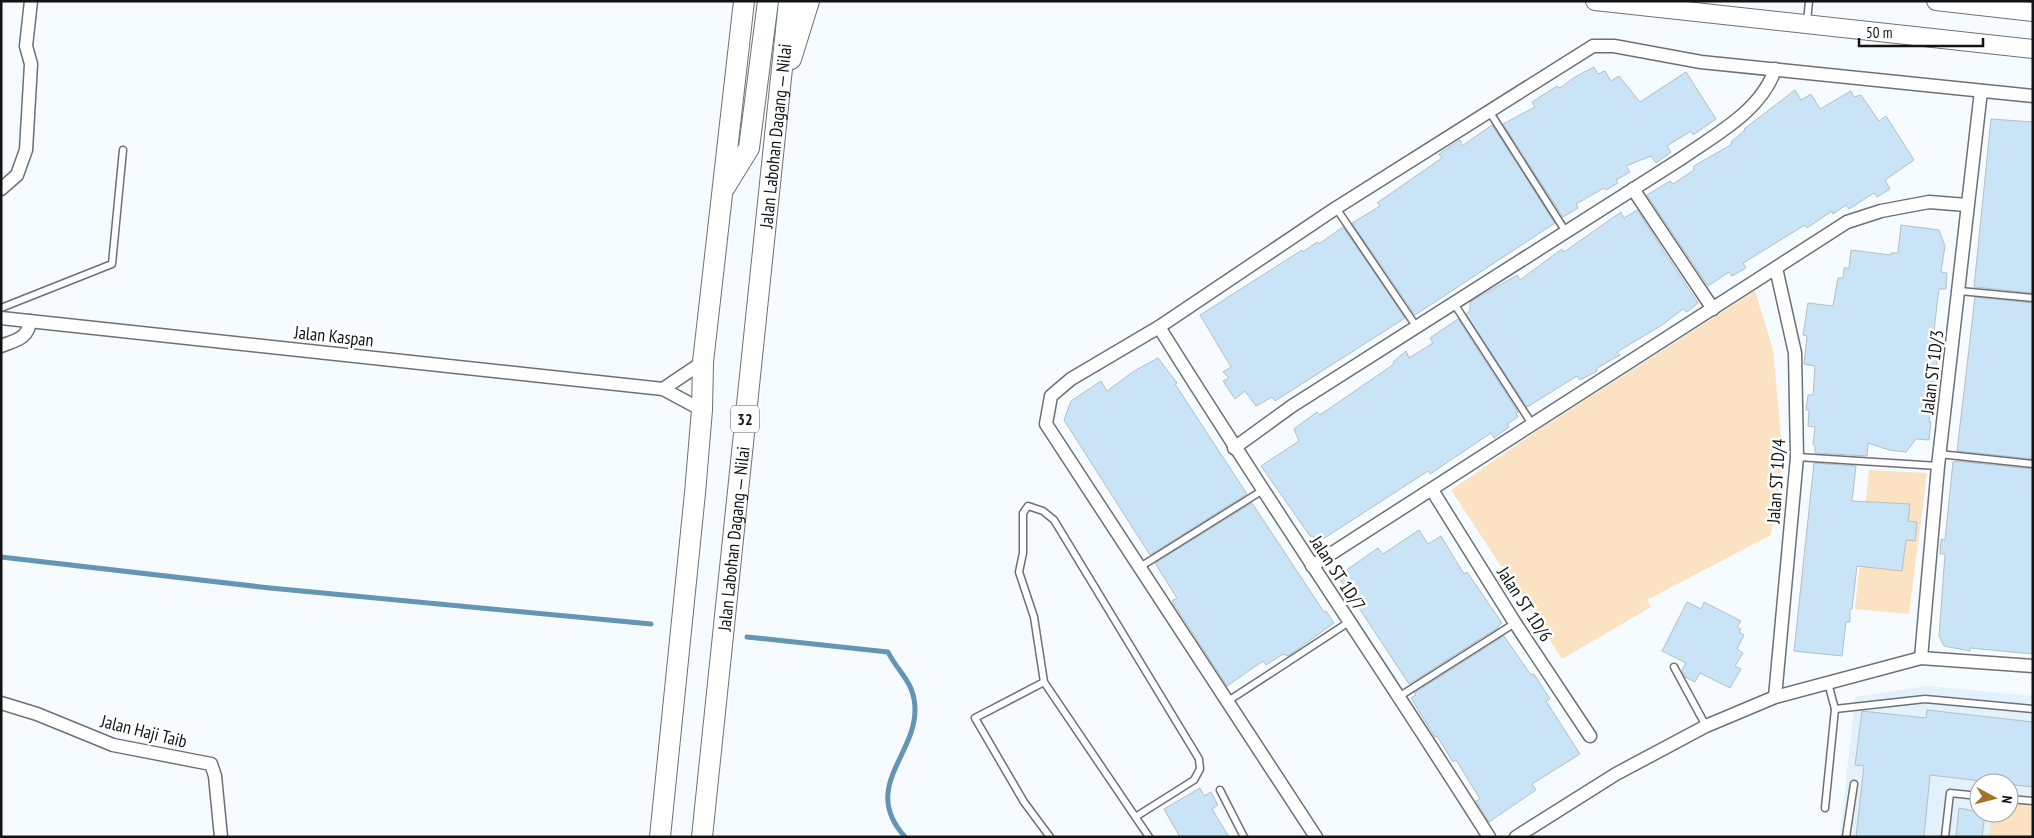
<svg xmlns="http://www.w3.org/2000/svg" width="2034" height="838" font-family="'PT Sans Narrow',sans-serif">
<rect width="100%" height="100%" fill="#f5fbff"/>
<path fill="#e3f1fb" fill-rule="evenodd" d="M 1927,686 L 2033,696 L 2033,837 L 1840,837 L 1855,697 ZM 1979,783 L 2009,783 L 2009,813 L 1979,813 Z"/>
<g fill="#fae2c2">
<path d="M 1755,291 L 1773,349 L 1783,459 L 1771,535 L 1647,600 L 1651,607 L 1562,659 L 1451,490 L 1537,431 Z"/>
<path d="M 1869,470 L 1927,473 L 1909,614 L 1855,609 Z"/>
<path d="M 2009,802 L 2033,805 L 2033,837 L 1989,837 L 1992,813 L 2009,813 Z"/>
</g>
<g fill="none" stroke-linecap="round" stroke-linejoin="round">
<g stroke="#6495b5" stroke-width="5">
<path d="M 1,557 L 270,588 L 651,624"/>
<path d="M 747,637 L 888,652 C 899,674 915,682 915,710 C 915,756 861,788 905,837"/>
</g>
</g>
<g fill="#c9e4f6" stroke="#b8bfc3">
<path d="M 1594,67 L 1598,74 L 1605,71 L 1611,81 L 1619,76 L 1640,102 L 1686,72 L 1716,119 L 1693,135 L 1691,131 L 1667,146 L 1671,152 L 1656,163 L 1651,156 L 1626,166 L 1630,172 L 1616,180 L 1618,183 L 1606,190 L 1604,188 L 1576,204 L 1578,208 L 1563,217 L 1503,124 L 1535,107 L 1532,102 L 1557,86 L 1560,88 L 1575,77 Z"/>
<path d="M 1795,90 L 1801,100 L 1811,94 L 1820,109 L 1851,91 L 1854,97 L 1861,95 L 1879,121 L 1886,116 L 1914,160 L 1885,180 L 1890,189 L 1877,197 L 1874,193 L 1849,209 L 1846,205 L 1833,214 L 1832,211 L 1807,228 L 1805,225 L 1743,263 L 1746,268 L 1732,276 L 1729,272 L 1708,286 L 1647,195 L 1670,181 L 1673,184 L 1694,170 L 1694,166 L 1732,144 L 1731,142 L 1745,130 L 1744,129 Z"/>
<path d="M 1991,119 L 2033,122 L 2033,293 L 1974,287 Z"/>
<path d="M 1492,125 L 1555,223 L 1415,315 L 1352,223 L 1380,206 L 1377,203 L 1442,158 L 1439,154 L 1460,140 L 1462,146 Z"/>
<path d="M 1637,210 L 1698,303 L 1687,312 L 1683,309 L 1662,325 L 1617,352 L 1620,355 L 1597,368 L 1597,371 L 1580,380 L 1577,376 L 1527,407 L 1466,314 L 1470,311 L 1470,302 L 1517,275 L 1520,280 L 1562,249 L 1564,252 L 1621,212 L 1624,218 Z"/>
<path d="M 1901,225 L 1939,230 L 1945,246 L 1941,272 L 1947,273 L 1946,289 L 1939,289 L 1934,330 L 1941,331 L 1929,422 L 1931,422 L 1929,440 L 1916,439 L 1906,452 L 1889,450 L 1868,443 L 1867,456 L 1815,453 L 1815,446 L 1813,444 L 1815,427 L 1808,426 L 1809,410 L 1806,410 L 1808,395 L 1813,395 L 1815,366 L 1804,364 L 1807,336 L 1803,335 L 1808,303 L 1833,306 L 1838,278 L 1843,278 L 1844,268 L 1849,268 L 1851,250 L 1891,255 L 1891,253 L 1898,253 Z"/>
<path d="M 1343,227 L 1405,318 L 1275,401 L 1272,397 L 1256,406 L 1245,391 L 1235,399 L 1223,381 L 1229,378 L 1223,372 L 1231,367 L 1200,315 L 1302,250 L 1303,252 L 1317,242 L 1319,244 Z"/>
<path d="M 1975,297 L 2033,303 L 2033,459 L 1957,451 Z"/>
<path d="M 1458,319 L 1518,412 L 1516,413 L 1518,417 L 1507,424 L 1509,427 L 1494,438 L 1491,433 L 1430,474 L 1428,471 L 1323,539 L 1310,536 L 1261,466 L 1299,441 L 1294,429 L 1317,412 L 1320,415 L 1394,364 L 1393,362 L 1406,351 L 1409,358 L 1433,343 L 1430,338 Z"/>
<path d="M 1158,358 L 1177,383 L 1175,384 L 1247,494 L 1150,555 L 1064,420 L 1071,401 L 1101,381 L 1107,391 L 1134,371 Z"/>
<path d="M 1956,461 L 2033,469 L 2033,654 L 1970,648 L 1970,651 L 1944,646 L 1939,636 L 1945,554 L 1940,554 L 1941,539 L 1945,540 L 1953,462 Z"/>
<path d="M 1814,463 L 1856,466 L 1852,501 L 1910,504 L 1908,521 L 1917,522 L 1915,541 L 1906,540 L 1902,571 L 1857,566 L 1852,609 L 1850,609 L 1850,622 L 1846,622 L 1842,656 L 1794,651 Z"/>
<path d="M 1252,503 L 1324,612 L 1326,611 L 1334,623 L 1288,656 L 1283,654 L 1266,665 L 1263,661 L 1227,686 L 1172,601 L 1177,598 L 1155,563 Z"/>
<path d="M 1419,530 L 1428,544 L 1441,536 L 1464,574 L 1467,572 L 1502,623 L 1498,626 L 1499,627 L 1409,684 L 1338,576 L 1378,548 L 1383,554 Z"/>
<path d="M 1687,602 L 1701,609 L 1704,602 L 1741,621 L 1737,627 L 1741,629 L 1739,632 L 1744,635 L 1737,649 L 1743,653 L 1735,666 L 1741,669 L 1730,688 L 1700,673 L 1695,682 L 1685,677 L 1682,670 L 1686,663 L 1662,651 Z"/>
<path d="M 1504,636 L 1531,675 L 1534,674 L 1550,699 L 1546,701 L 1580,754 L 1532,784 L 1536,790 L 1489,822 L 1476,801 L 1480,799 L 1456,760 L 1453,762 L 1437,736 L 1435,737 L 1411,698 L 1416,695 L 1414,693 Z"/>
<path d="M 1927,710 L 2033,722 L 2033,787 L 1930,775 L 1924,837 L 1856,837 L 1864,766 L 1855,765 L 1862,711 L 1926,718 Z"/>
<path d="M 1200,788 L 1204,796 L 1211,792 L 1218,805 L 1212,809 L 1229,837 L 1180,837 L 1164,809 Z"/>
<path d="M 1959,808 L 1985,813 L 1982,837 L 1956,837 Z"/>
</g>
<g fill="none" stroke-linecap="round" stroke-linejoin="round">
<g stroke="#6b7176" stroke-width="9">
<g id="lane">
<path d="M 1807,22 L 1809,1"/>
<path d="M 1489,111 L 1566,232"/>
<path d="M 1336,208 L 1416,326"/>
<path d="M 1960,291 L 2033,298"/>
<path d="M 1453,302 L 1532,424"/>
<path d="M 1,308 L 112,264 L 123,150"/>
<path d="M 1939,454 L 2033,464"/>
<path d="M 1797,457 L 1938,466"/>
<path d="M 1140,567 L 1263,490"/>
<path d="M 1674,667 L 1706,726"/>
<path d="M 1044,682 L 975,718 L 1024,802 L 1050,837"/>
<path d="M 1400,696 L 1515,623"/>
<path d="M 1228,701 L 1349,622"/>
<path d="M 1835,709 L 1925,699 L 2033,709"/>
<path d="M 1220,790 L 1244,837"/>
<path d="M 2009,799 L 2033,801"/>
<path d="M 1825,808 L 1835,709 L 1828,683"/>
<path d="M 1137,816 L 1194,780 L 1200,769 L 1199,759 L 1054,520 L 1043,511 L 1028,506 L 1023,513 L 1023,553 L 1019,572 L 1034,617 L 1044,682 L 1149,837"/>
<path d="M 1846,837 L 1854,784"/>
<path d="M 1945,837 L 1950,793 L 1979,796"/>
</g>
</g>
<g stroke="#6b7176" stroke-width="15">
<g id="street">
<path d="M 1,189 L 17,175 L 26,150 L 31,64 L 26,46 L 31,1"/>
<path d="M 1633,189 L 1713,309"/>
<path d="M 1,318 L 663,389 L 702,410"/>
<path d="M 1159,327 C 1266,499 1381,666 1489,837"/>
<path d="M 1,346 C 16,340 28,339 30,321"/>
<path d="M 663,389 L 703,362"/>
<path d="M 1234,448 L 1292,406 L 1679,160 C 1713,136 1762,111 1775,69"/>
<path d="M 1432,490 L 1515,623 L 1590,736"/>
<path d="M 1312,566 L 1847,222 L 1881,211 L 1929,202 L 1967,205"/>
<path d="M 1921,658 L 1938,466 L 1981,91"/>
<path d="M 1775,697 L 1797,457 L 1795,353 L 1776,268"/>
<path d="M 1,703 L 37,714 L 113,745 L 211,764 L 215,776 L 221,837"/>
<path d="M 1316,837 L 1046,424 L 1051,396 L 1071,379 L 1159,327 L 1336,208 L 1593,46 L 1614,46 L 1701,62 L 2033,96"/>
<path d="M 1516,837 L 1616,774 L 1706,726 L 1775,697 L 1921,658 L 2033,666"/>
</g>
</g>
<g stroke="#6b7176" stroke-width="20">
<g id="secondary">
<path d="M 1595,1 L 2033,49"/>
<path d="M 1936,1 L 2033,12"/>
</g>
</g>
<g stroke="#6b7176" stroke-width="22">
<g id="primary">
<path d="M 791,59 L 809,1"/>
<path d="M 725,187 L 749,148 L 768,1"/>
<path d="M 660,837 L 695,493 L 702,410 L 703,362 L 744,1"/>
<path id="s1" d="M 702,837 L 789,1"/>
</g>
</g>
<use href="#lane" stroke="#fff" stroke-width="6"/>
<use href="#street" stroke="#fff" stroke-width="12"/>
<use href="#secondary" stroke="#fff" stroke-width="18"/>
<use href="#primary" stroke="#fff" stroke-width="20"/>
</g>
<g text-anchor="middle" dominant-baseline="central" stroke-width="5" stroke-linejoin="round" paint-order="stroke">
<rect fill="#fff" stroke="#585a5b" stroke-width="1" x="731" y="405.5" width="28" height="27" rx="4"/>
<g font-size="16" font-weight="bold" fill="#111315">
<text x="745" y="419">32</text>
</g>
<g font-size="18" fill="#111315" stroke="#fff">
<text stroke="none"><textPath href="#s1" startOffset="705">Jalan Labohan Dagang ‒ Nilai</textPath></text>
<text transform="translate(334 336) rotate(6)">Jalan Kaspan</text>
<text transform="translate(1932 372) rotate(-83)">Jalan ST 1D/3</text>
<text transform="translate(1776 481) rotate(-86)">Jalan ST 1D/4</text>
<text stroke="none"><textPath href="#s1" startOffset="300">Jalan Labohan Dagang ‒ Nilai</textPath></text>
<text transform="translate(1338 573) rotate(57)">Jalan ST 1D/7</text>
<text transform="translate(1525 604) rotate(57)">Jalan ST 1D/6</text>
<text transform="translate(144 731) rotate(14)">Jalan Haji Taib</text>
</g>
</g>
<rect width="2034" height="838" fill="none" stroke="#111315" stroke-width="5"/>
<g transform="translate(1994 798) rotate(97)"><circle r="24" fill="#ffffff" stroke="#a0a1a1"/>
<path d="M0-4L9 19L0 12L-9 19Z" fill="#a47428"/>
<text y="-8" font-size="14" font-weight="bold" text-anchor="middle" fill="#111315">N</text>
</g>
<path d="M1859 38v8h124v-8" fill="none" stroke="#111315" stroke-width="2.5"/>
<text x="1866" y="38" font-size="15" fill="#111315" stroke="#ffffff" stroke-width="4" paint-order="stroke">50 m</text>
</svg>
